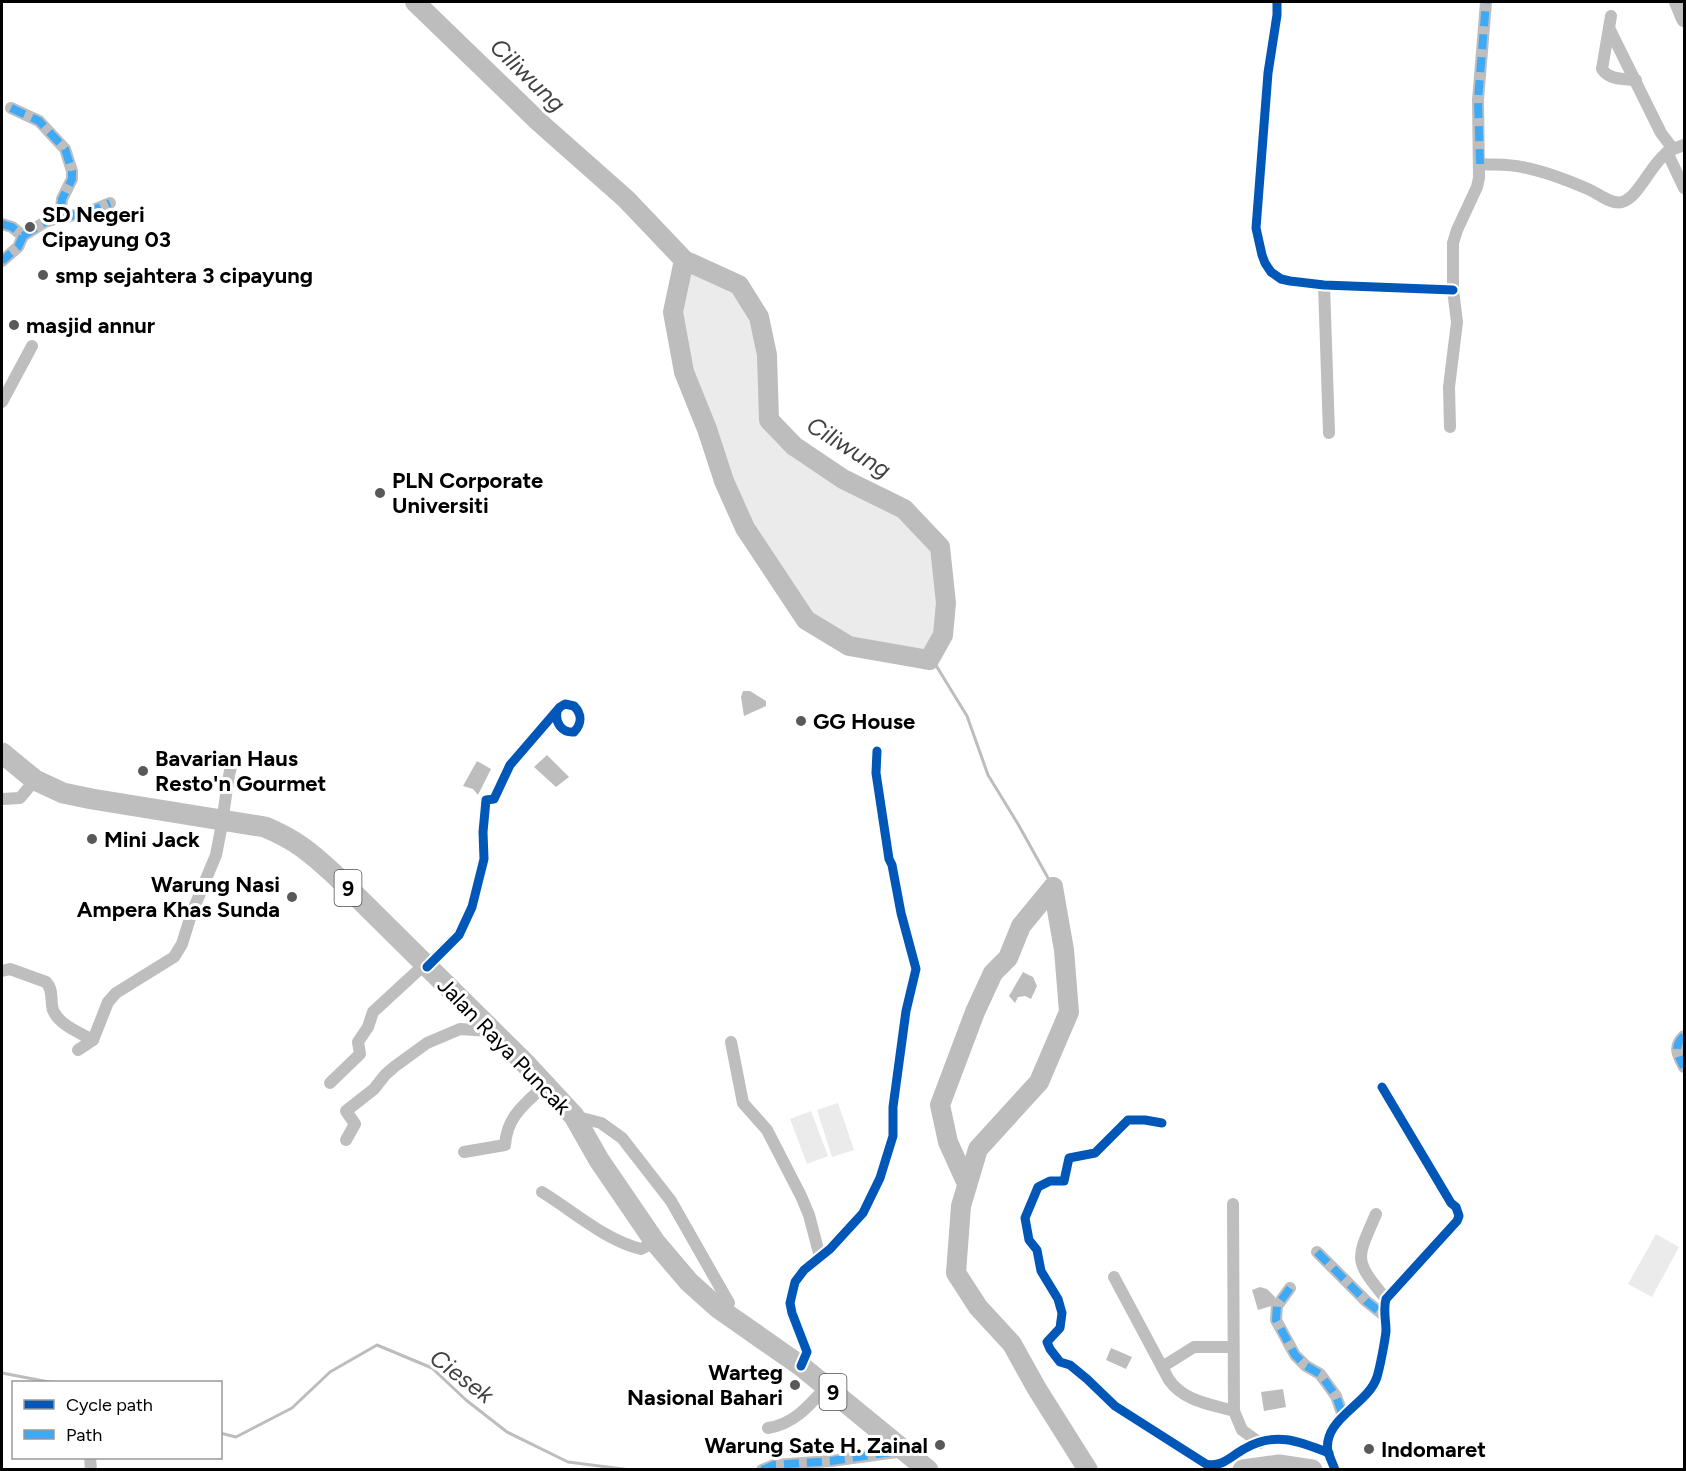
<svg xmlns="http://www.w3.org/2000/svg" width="1686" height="1471" font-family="Figtree,sans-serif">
<rect width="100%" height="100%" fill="#fff"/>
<g fill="#ebebeb">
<path d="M 684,260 L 739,285 L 759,317 L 767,355 L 769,420 L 794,446 L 843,479 L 904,509 L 940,547 L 946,603 L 943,635 L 929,660 L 849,646 L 806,620 L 745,528 L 724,481 L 707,429 L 684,372 L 673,312 Z"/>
<path d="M 838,1103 L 854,1150 L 832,1157 L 817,1110 Z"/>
<path d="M 811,1111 L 828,1156 L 807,1164 L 790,1119 Z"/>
<path d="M 1656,1234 L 1679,1247 L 1652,1297 L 1628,1284 Z"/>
</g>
<g fill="#bdbdbd">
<path d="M 743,691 L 750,691 L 766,701 L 766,706 L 744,716 L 741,697 Z"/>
<path d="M 547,755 L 569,777 L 556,787 L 534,767 Z"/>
<path d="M 477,761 L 491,769 L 478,795 L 473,789 L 463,786 Z"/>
<path d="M 1023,972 L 1033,977 L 1037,986 L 1031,999 L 1025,996 L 1018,997 L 1015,1003 L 1009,996 Z"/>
<path d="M 1260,1287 L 1267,1289 L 1275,1297 L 1274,1305 L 1258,1310 L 1252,1290 Z"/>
<path d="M 1111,1348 L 1132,1357 L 1126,1369 L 1106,1360 Z"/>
<path d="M 1283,1389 L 1286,1407 L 1264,1411 L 1261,1392 Z"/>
</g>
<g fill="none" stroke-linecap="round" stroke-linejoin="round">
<g stroke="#bdbdbd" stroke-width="3">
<path d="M 929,660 L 937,667 L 967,716 L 988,775 L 1018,824 L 1053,887"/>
<path d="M 2,1373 L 49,1382"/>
<path d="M 220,1433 L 236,1437 L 292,1408 L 330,1372 L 377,1345 L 432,1368 L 466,1400 L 507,1432 L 568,1462 L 631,1470"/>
</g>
<g stroke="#bdbdbd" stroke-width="20">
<path d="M 415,2 L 539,122 L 626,199 L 684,260 L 739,285 L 759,317 L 767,355 L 769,420 L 794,446 L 843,479 L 904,509 L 940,547 L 946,603 L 943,635 L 929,660 L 849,646 L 806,620 L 745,528 L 724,481 L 707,429 L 684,372 L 673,312 L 684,260"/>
<path d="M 1053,887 L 1064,950 L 1069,1012 L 1039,1082 L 978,1149 L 961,1206 L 956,1273 L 978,1307 L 1012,1344 L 1037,1389 L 1088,1470"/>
<path d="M 967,1184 L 948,1142 L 940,1105 L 975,1012 L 993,973 L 1008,958 L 1021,926 L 1053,887"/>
</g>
<g stroke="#bebebe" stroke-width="12">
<path d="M 1277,2 L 1277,15 L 1268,73 L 1256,228 L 1262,255 L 1265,263 L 1271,272 L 1281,279 L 1290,281 L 1324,285 L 1453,290"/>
<path d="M 1611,16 L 1602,69 C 1609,80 1624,79 1636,80"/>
<path d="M 1609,28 L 1661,133 L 1673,149 L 1684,145"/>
<path d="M 11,108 L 39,121 L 65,149 L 72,171 L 72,179 L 62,199 L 60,217"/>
<path d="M 1667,152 L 1684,188"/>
<path d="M 1480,164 C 1494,165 1509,164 1522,167 C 1544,171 1567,180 1588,189 C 1598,193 1611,205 1622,202 C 1640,197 1652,159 1673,149"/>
<path d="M 2,224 L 12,227 L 23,236 L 18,247 L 2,261"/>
<path d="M 23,236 L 45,222 L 60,217 L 83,214 L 110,203"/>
<path d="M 1324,285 L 1329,433"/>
<path d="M 2,402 L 32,346"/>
<path d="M 1450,427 L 1449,387 L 1457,322 L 1453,290 L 1453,243 L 1457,230 L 1477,187 L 1479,178 L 1478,100 L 1486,2"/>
<path d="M 2,799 L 20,798 L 35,780"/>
<path d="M 222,819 C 227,799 226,777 234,758"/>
<path d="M 427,967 L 459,935 L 472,907 L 484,859 L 483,832 L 486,800 L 494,799 L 510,765 L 560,707 L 565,704 L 574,706 C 582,714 582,724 574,732 C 562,733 555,723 557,712"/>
<path d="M 2,971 L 10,969 L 46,982 C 54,990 50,1001 53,1010 C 59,1025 80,1033 93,1040"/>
<path d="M 1684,1036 C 1673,1046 1677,1055 1684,1067"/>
<path d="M 731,1042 L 743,1103 L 767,1130 L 801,1196 L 809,1215 L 820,1257"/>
<path d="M 78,1050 L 93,1040 L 108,1002 L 116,993 L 174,957 L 182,944 L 191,915 L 216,855 L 223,819"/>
<path d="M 330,1083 L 360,1054 L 358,1042 L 368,1027 L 373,1012 L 424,965"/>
<path d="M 574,1116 L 601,1123 L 622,1138 L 671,1201 L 729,1303"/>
<path d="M 1162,1123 L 1145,1120 L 1128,1120 L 1095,1153 L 1069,1158 L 1064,1181 L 1050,1181 L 1038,1187 L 1025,1218 L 1029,1240 L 1037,1250 L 1041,1271 L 1058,1299 L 1062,1313 L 1060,1328 L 1047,1342 L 1050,1349 L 1060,1362 L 1070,1365 L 1087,1379 L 1115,1406 L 1206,1464 C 1222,1468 1231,1456 1244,1449 C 1274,1431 1299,1441 1329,1453"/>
<path d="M 346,1140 L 355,1124 L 346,1111 L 374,1089 L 385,1075 L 394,1067 L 427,1043 L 460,1029 L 491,1031"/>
<path d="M 464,1152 L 505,1145 C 507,1116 525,1104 545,1085"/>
<path d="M 542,1192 C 573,1211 605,1240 641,1249 L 655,1242"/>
<path d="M 1233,1204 L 1234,1411 L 1242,1430 L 1260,1443"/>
<path d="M 1376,1214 C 1356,1260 1353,1259 1386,1299"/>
<path d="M 1317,1252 L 1366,1301 L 1385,1316"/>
<path d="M 1114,1277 L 1169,1380 C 1184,1401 1209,1404 1234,1411"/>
<path d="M 1290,1288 L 1277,1306 L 1276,1320 L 1295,1355 L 1306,1366 L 1320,1374 L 1336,1396 L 1343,1416"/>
<path d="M 801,1366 L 807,1352 L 792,1313 L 790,1303 L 795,1282 L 804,1270 L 830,1249 L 863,1213 L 880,1178 L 893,1136 L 893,1107 L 906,1011 L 916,969 L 901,913 L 892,865 L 889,859 L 876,773 L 877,751"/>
<path d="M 1162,1367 L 1194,1347 L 1233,1347"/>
<path d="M 768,1428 C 794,1424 809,1406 826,1387"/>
<path d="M 90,1458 L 91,1470"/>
<path d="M 762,1470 L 774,1465 L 831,1461 L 904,1451"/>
<path d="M 1335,1470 C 1333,1464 1330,1458 1328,1452 C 1322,1419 1368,1405 1377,1377 C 1380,1367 1385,1341 1386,1331 C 1386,1320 1383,1310 1386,1299 L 1457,1221 L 1459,1216 L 1456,1207 L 1451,1203 L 1382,1087"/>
</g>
<path stroke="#bebebe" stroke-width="16" d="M 1677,2 L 1684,19"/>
<g stroke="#bebebe" stroke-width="21">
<path d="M 2,753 L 35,780 L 63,793 L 92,799 L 265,827 C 296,840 310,852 334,874 L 524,1062 L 574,1116 L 599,1160 L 655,1242 L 689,1282 L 718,1308 L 801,1366 L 928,1470"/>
<path d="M 1243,1470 L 1279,1465 L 1312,1470"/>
</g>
<g stroke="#3fa9f5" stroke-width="8" stroke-dasharray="15 8" stroke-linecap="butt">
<path d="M 11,108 L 39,121 L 65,149 L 72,171 L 72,179 L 62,199 L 60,217"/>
<path d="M 1480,164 L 1478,100 L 1486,2"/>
<path d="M 2,224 L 12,227 L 23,236 L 18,247 L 2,261"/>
<path d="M 23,236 L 45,222 L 60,217 L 83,214 L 110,203"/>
<path d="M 1684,1036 C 1673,1046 1677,1055 1684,1067"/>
<path d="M 1317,1252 L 1366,1301 L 1385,1316"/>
<path d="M 1290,1288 L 1277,1306 L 1276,1320 L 1295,1355 L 1306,1366 L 1320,1374 L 1336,1396 L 1343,1416"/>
<path d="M 762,1470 L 774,1465 L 831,1461 L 905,1450"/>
</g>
<g stroke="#fff" stroke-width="13">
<g id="cycleway">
<path d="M 1277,2 L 1277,15 L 1268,73 L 1256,228 L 1262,255 L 1265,263 L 1271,272 L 1281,279 L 1290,281 L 1324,285 L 1453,290"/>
<path d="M 427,967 L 459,935 L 472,907 L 484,859 L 483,832 L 486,800 L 494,799 L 510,765 L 560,707 L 565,704 L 574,706 C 582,714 582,724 574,732 C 562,733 555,723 557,712"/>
<path d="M 1162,1123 L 1145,1120 L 1128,1120 L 1095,1153 L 1069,1158 L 1064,1181 L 1050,1181 L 1038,1187 L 1025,1218 L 1029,1240 L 1037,1250 L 1041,1271 L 1058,1299 L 1062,1313 L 1060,1328 L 1047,1342 L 1050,1349 L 1060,1362 L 1070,1365 L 1087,1379 L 1115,1406 L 1206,1464 C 1222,1468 1231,1456 1244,1449 C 1274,1431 1299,1441 1329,1453"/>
<path d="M 801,1366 L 807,1352 L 792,1313 L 790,1303 L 795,1282 L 804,1270 L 830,1249 L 863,1213 L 880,1178 L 893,1136 L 893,1107 L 906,1011 L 916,969 L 901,913 L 892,865 L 889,859 L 876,773 L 877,751"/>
<path d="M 1335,1470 C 1333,1464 1330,1458 1328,1452 C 1322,1419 1368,1405 1377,1377 C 1380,1367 1385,1341 1386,1331 C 1386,1320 1383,1310 1386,1299 L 1457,1221 L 1459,1216 L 1456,1207 L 1451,1203 L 1382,1087"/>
</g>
</g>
<use href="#cycleway" stroke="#0057b8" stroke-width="9"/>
</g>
<g fill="#595959" stroke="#fff" stroke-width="2">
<circle cx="30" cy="227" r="6"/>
<circle cx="43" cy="275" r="6"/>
<circle cx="14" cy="325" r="6"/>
<circle cx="380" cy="493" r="6"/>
<circle cx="801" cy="721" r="6"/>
<circle cx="143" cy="771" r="6"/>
<circle cx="92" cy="839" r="6"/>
<circle cx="292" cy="897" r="6"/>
<circle cx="795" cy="1385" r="6"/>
<circle cx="940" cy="1445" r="6"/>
<circle cx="1369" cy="1449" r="6"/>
</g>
<g text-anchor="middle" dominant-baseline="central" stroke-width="6" stroke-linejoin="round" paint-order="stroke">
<g fill="#fff" stroke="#4c4c4c" stroke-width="1.5">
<rect x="334.5" y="870" width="27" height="36" rx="4.5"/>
<rect x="819.5" y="1374" width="27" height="36" rx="4.5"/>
</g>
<g font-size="21" font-weight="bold" fill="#000">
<text x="348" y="888">9</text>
<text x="833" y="1392">9</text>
</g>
<g font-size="22" font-weight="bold" fill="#000" stroke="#fff" text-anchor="start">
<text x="42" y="214">SD Negeri<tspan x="42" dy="25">Cipayung 03</tspan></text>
<text x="55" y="275">smp sejahtera 3 cipayung</text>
<text x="26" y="325">masjid annur</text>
<text x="392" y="480">PLN Corporate<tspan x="392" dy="25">Universiti</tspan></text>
<text x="813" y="721">GG House</text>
<text x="155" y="758">Bavarian Haus<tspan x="155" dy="25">Resto'n Gourmet</tspan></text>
<text x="104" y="839">Mini Jack</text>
<text x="280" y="884" text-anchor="end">Warung Nasi<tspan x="280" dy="25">Ampera Khas Sunda</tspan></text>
<text x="783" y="1372" text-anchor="end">Warteg<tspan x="783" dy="25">Nasional Bahari</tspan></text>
<text x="928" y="1445" text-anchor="end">Warung Sate H. Zainal</text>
<text x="1381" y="1449">Indomaret</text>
</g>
<g font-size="22" fill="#000" stroke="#fff">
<text transform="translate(504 1046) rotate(46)">Jalan Raya Puncak</text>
</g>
<g font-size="24" font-style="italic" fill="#424242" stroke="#fff">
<text transform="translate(528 75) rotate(44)">Ciliwung</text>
<text transform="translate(849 447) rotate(32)">Ciliwung</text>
<text transform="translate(462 1376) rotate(37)">Ciesek</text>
</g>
</g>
<rect width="1686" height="1471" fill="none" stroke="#000000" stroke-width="6"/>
<rect x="12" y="1381" width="210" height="78" fill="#ffffff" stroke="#999999" stroke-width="1.5"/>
<rect x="24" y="1400" width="30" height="9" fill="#0057b8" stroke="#999999" stroke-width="1.5"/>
<text x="66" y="1411" font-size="18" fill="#000000">Cycle path</text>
<rect x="24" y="1430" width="30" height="9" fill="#3fa9f5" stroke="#999999" stroke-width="1.5"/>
<text x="66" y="1441" font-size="18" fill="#000000">Path</text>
</svg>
